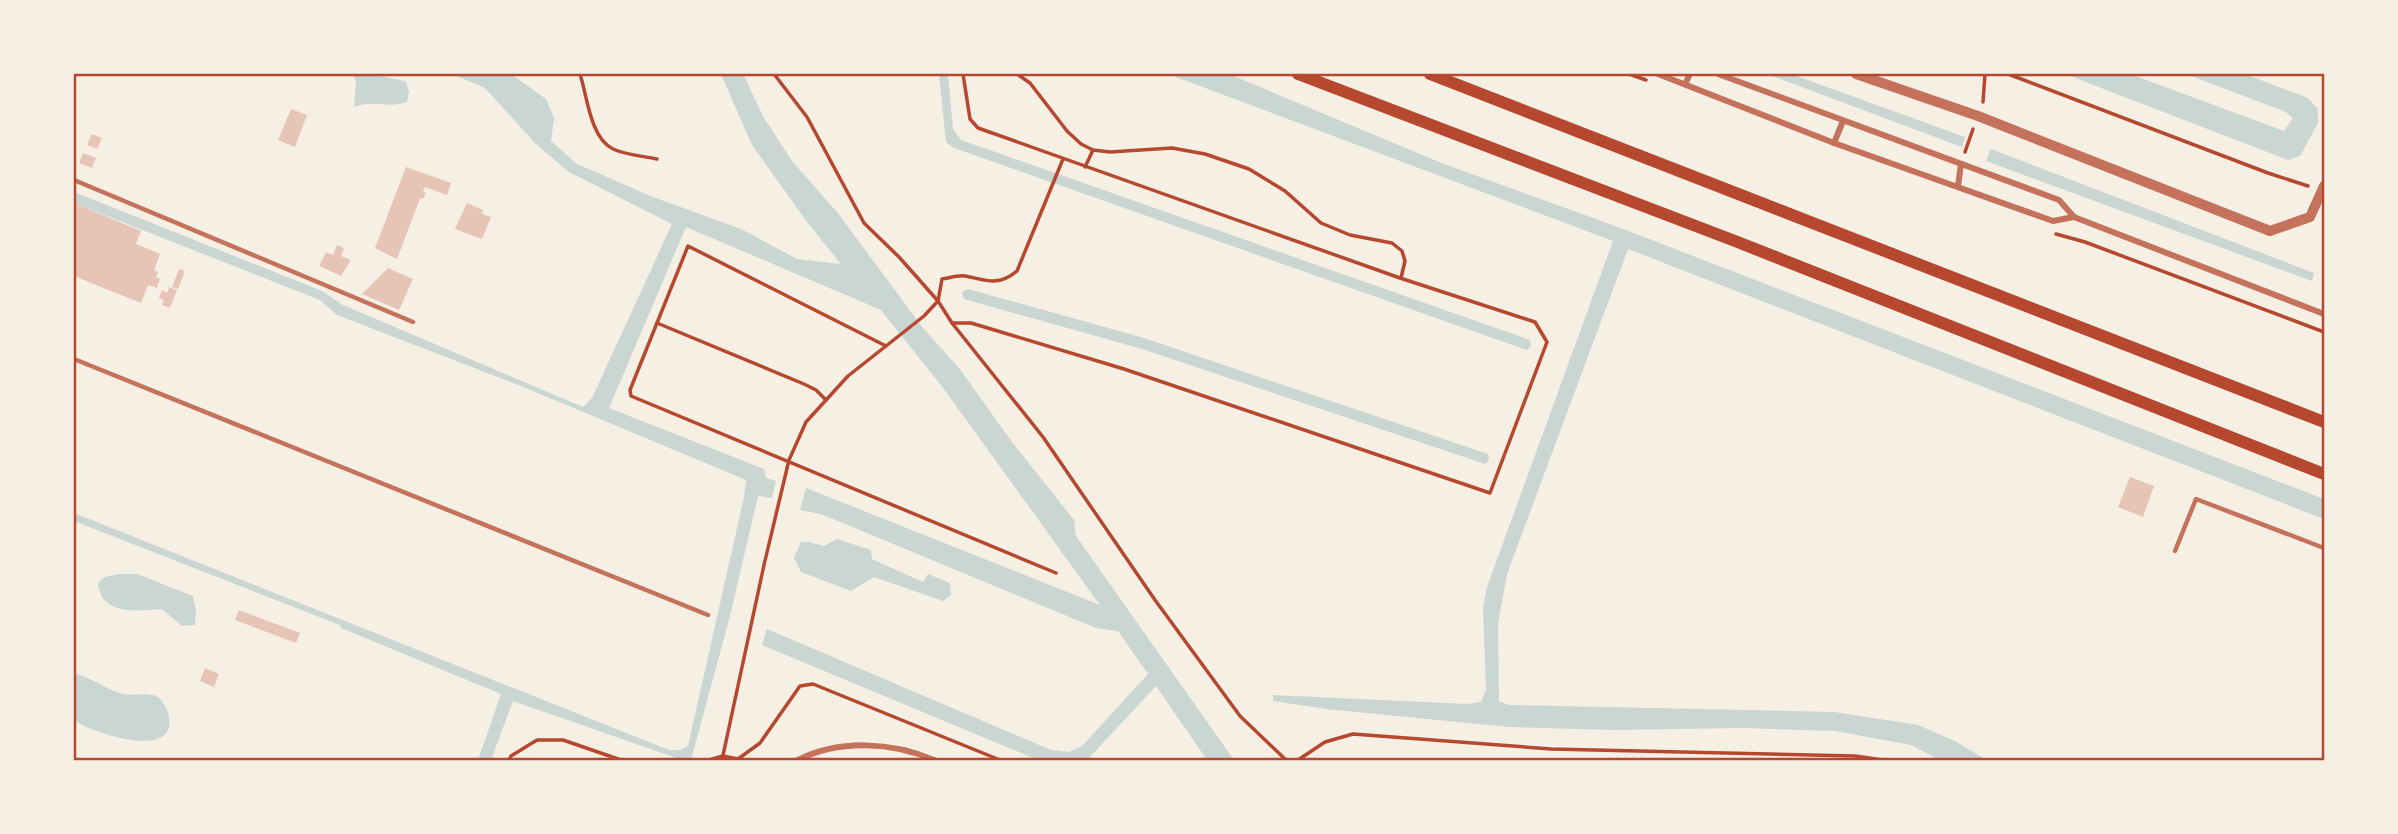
<svg xmlns="http://www.w3.org/2000/svg" width="2398" height="834" font-family="'Sofia Sans Condensed',sans-serif">
<rect width="100%" height="100%" fill="#f6efe4"/>
<g fill="#c9d6d2">
<path d="M 353,74 C 366,73 393,78 406,82 L 409,92 L 407,102 C 389,109 373,99 354,107 L 356,81 Z"/>
<path d="M 452,74 L 511,74 L 546,99 L 554,118 L 551,141 L 577,164 L 653,197 L 741,229 L 797,259 L 841,264 L 807,222 L 752,145 L 721,74 L 743,74 L 764,118 L 792,161 L 837,212 L 923,328 L 959,368 L 1012,442 L 1074,520 L 1076,536 L 1234,760 L 1207,760 L 1156,686 L 1087,760 L 1038,760 L 762,645 L 767,629 L 1051,750 L 1069,752 L 1082,746 L 1148,674 L 1118,631 L 1096,628 L 821,514 L 800,510 L 806,488 L 1100,605 L 944,389 L 881,310 L 686,227 L 609,408 L 764,469 L 766,478 L 776,481 L 772,498 L 758,496 L 730,616 L 691,760 L 682,760 L 513,701 L 491,760 L 478,760 L 501,694 L 341,628 L 340,625 L 74,521 L 74,513 L 669,750 L 680,750 L 688,746 L 744,497 L 746,480 L 521,386 L 337,315 L 320,300 L 74,203 L 74,192 L 322,291 L 343,305 L 583,407 L 592,398 L 672,224 L 569,172 L 536,144 L 485,88 Z"/>
<path d="M 939,74 L 948,74 L 953,129 L 961,140 L 1530,340 L 1531,346 L 1527,350 L 954,148 L 946,142 Z"/>
<path d="M 1168,74 L 1229,74 L 1444,164 L 1618,227 L 2324,499 L 2324,519 L 1628,249 L 1507,574 L 1498,624 L 1499,701 L 1509,705 L 1835,712 L 1918,725 L 1955,741 L 1987,760 L 1940,760 L 1911,745 L 1835,731 L 1743,728 L 1613,730 L 1509,727 L 1326,709 L 1273,701 L 1273,695 L 1467,704 L 1481,702 L 1486,690 L 1483,608 L 1487,587 L 1613,241 Z"/>
<path d="M 1767,74 L 1791,74 L 1965,137 L 1962,147 Z"/>
<path d="M 2065,74 L 2130,74 L 2284,131 L 2293,118 L 2286,112 L 2186,74 L 2245,74 L 2308,98 L 2318,109 L 2318,123 L 2300,156 L 2288,160 Z"/>
<path d="M 1991,149 L 2314,273 L 2312,281 L 1986,161 Z"/>
<path d="M 968,289 L 1144,338 L 1488,454 L 1489,460 L 1485,464 L 1142,349 L 964,299 L 962,292 Z"/>
<path d="M 837,539 L 871,550 L 872,559 L 923,582 L 928,574 L 950,583 L 951,595 L 943,601 L 874,577 L 851,591 L 801,572 L 794,558 L 801,542 L 809,542 L 824,546 Z"/>
<path d="M 119,574 L 137,574 L 193,596 L 196,612 L 195,625 L 182,626 L 162,609 C 139,611 100,616 98,583 L 105,577 Z"/>
<path d="M 74,673 C 91,677 106,690 123,694 C 134,696 146,692 156,696 C 162,699 166,707 168,713 C 182,763 91,733 74,720 Z"/>
</g>
<g fill="#e6c5b7">
<path d="M 291,109 L 307,115 L 295,147 L 278,140 Z"/>
<path d="M 92,134 L 102,138 L 97,149 L 87,145 Z"/>
<path d="M 83,153 L 96,158 L 92,168 L 79,163 Z"/>
<path d="M 406,167 L 451,183 L 447,195 L 425,187 L 423,192 L 426,193 L 423,199 L 420,198 L 397,259 L 375,248 Z"/>
<path d="M 74,203 L 141,231 L 136,244 L 160,254 L 154,270 L 158,272 L 156,277 L 160,279 L 157,288 L 148,285 L 141,303 L 74,276 Z"/>
<path d="M 467,203 L 483,210 L 482,214 L 491,217 L 482,239 L 455,229 Z"/>
<path d="M 337,245 L 344,248 L 341,256 L 351,260 L 341,276 L 319,266 L 326,252 L 333,255 Z"/>
<path d="M 388,268 L 413,279 L 399,310 L 362,294 Z"/>
<path d="M 179,269 L 185,271 L 178,289 L 172,287 Z"/>
<path d="M 169,287 L 177,290 L 170,308 L 162,305 L 164,300 L 159,298 L 162,290 L 167,293 Z"/>
<path d="M 2130,477 L 2154,486 L 2143,517 L 2118,507 Z"/>
<path d="M 239,610 L 300,633 L 296,643 L 235,620 Z"/>
<path d="M 205,668 L 219,674 L 214,687 L 200,681 Z"/>
</g>
<g fill="none" stroke-linecap="round" stroke-linejoin="round">
<g stroke="#b5482f" stroke-width="3.5">
<path d="M 580,74 C 587,95 590,138 613,149 C 626,155 643,156 657,159"/>
<path d="M 774,74 L 807,117 L 864,223 L 899,257 L 938,301 L 952,323 L 1043,437 L 1155,600 L 1240,716 L 1286,760"/>
<path d="M 1017,74 L 1030,83 L 1067,131 L 1081,144 L 1093,150 L 1110,152 L 1172,148 L 1205,154 L 1249,169 L 1285,191 L 1321,223 L 1350,235 L 1392,243 L 1402,251 L 1405,261 L 1401,278"/>
<path d="M 1629,74 L 1646,80"/>
<path d="M 2008,74 L 2268,173 L 2308,186"/>
<path d="M 1983,102 L 1985,74"/>
<path d="M 1965,152 L 1973,129"/>
<path d="M 1085,167 L 1093,150"/>
<path d="M 2056,234 L 2085,242 L 2324,332"/>
<path d="M 657,323 L 804,384 L 816,390 L 826,400"/>
<path d="M 952,323 L 971,323 L 1124,369 L 1490,493 L 1547,342 L 1535,322 L 1400,278 L 978,128 L 970,119 L 963,74"/>
<path d="M 886,346 L 688,246 L 630,390 L 631,396 L 1056,573"/>
<path d="M 509,760 L 511,756 L 537,740 L 563,740 L 621,760"/>
<path d="M 709,760 L 723,756 L 738,759 L 760,743 L 800,686 L 813,684 L 1000,760"/>
<path d="M 722,760 L 764,565 L 789,460 L 806,422 L 848,376 L 924,316 L 938,301 L 942,279 C 949,278 958,275 965,276 C 987,280 997,287 1017,271 L 1063,159"/>
<path d="M 1298,760 L 1325,742 L 1353,734 L 1551,749 L 1855,756 L 1883,760"/>
</g>
<g stroke="#c5725c" stroke-width="4.5">
<path d="M 74,180 L 413,322"/>
<path d="M 74,359 L 708,615"/>
<path d="M 2175,551 L 2196,499 L 2324,548"/>
</g>
<g stroke="#c5725c" stroke-width="6">
<path d="M 1658,74 L 1834,143 L 2053,221 L 2074,217"/>
<path d="M 1718,74 L 2059,200 L 2074,217 L 2324,314"/>
<path d="M 1685,84 L 1690,74"/>
<path d="M 1834,143 L 1843,121"/>
<path d="M 1958,186 L 1961,164"/>
<path d="M 798,760 C 840,739 892,742 934,760"/>
</g>
<path stroke="#c5725c" stroke-width="10" d="M 1856,74 L 1978,116 L 2270,231 L 2310,217 L 2324,186"/>
<g stroke="#b5482f" stroke-width="12">
<path d="M 1298,74 L 1735,241 L 2324,474"/>
<path d="M 1430,74 L 2324,422"/>
</g>
</g>
<rect width="2398" height="834" fill="none" stroke="#f6efe4" stroke-width="150"/>
<rect x="75" y="75" width="2248" height="684" fill="none" stroke="#b5482f" stroke-width="2.5"/>
</svg>
